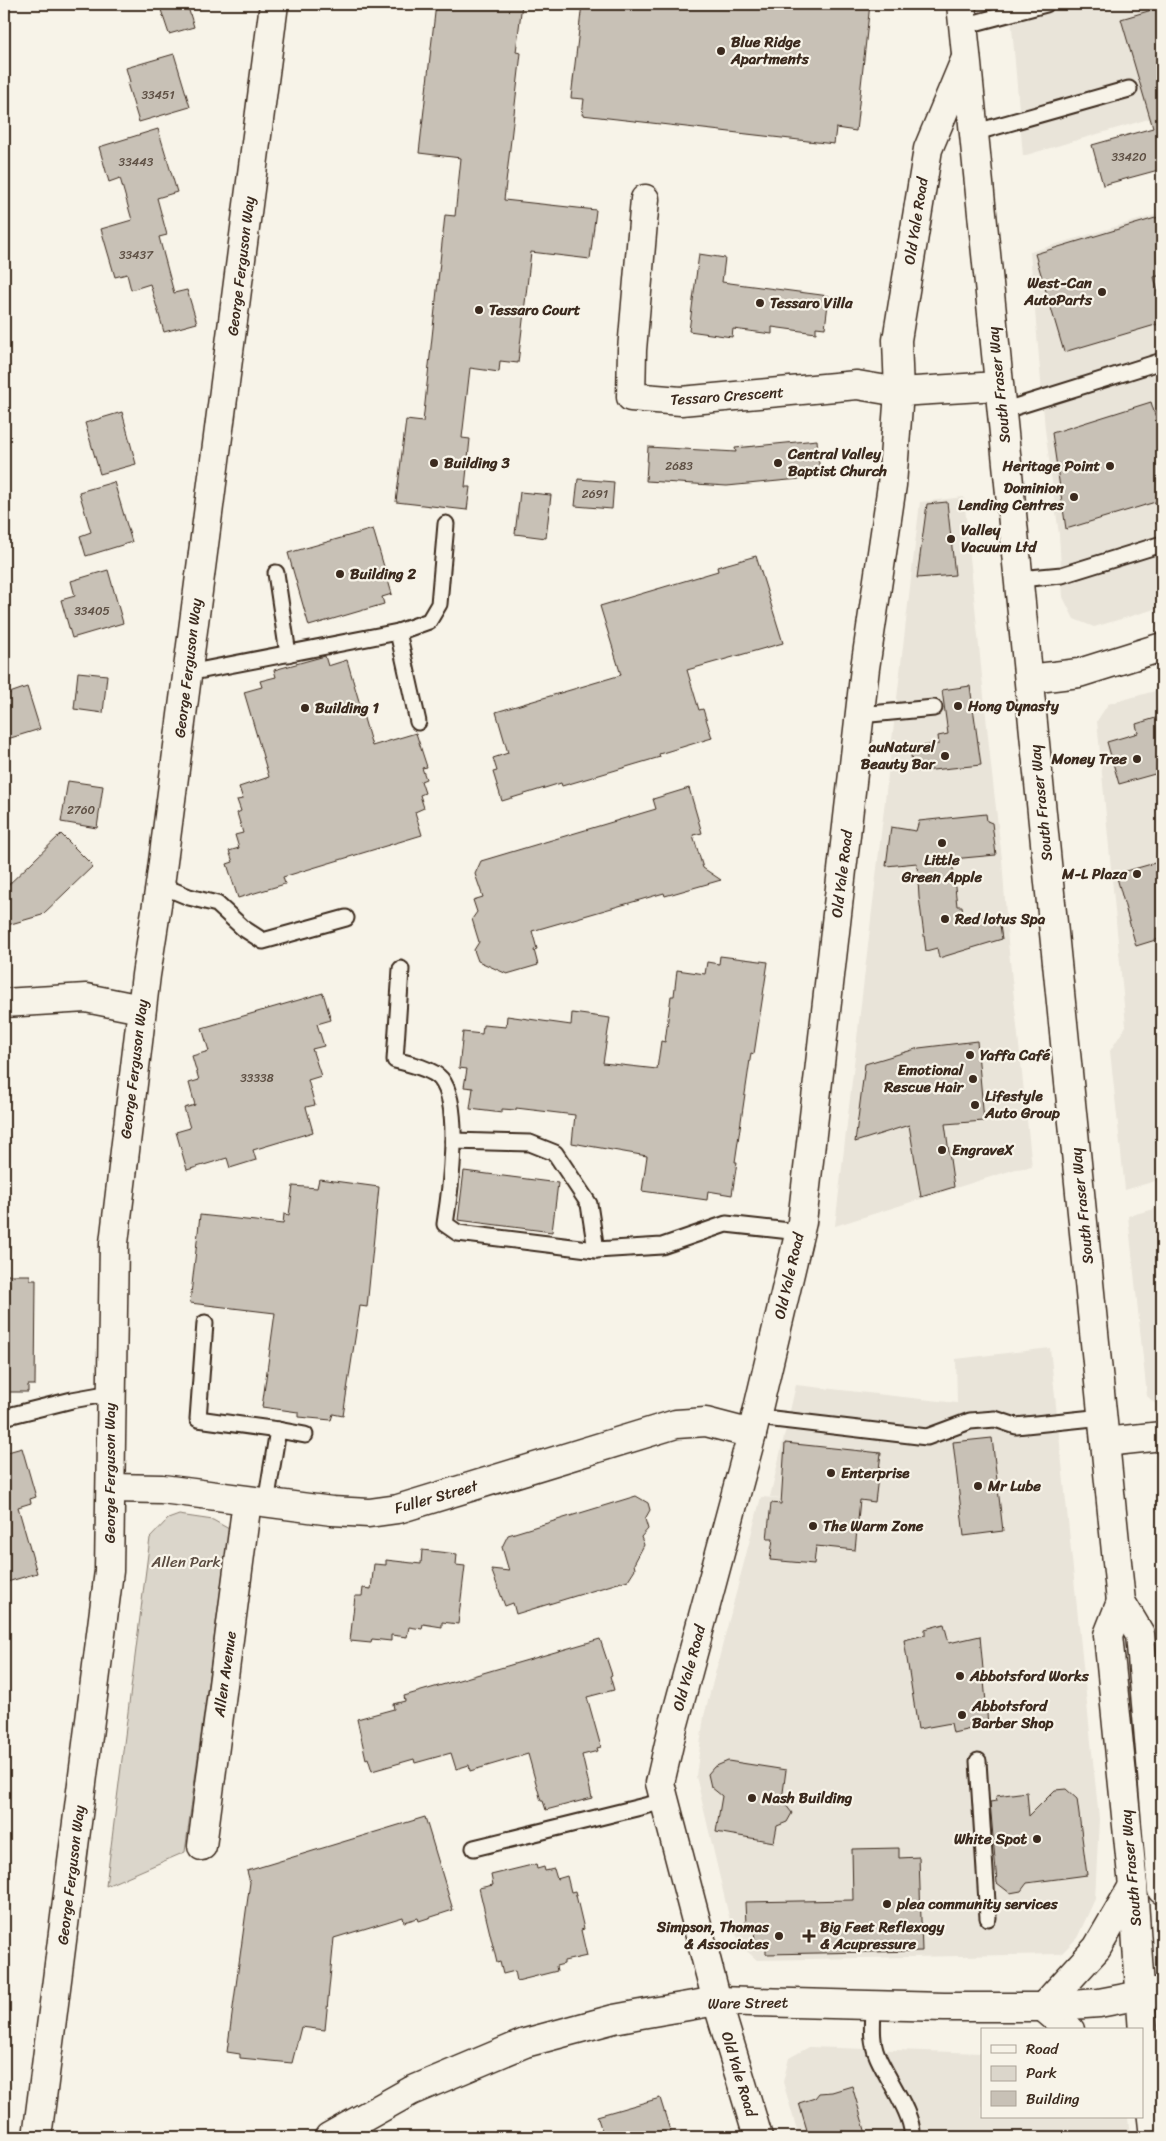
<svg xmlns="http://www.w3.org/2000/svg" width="1166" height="2141" font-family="Sriracha,sans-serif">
<rect width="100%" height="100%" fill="#f7f3e8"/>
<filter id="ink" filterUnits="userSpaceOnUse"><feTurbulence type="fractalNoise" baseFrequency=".02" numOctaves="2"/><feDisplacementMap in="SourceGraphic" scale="10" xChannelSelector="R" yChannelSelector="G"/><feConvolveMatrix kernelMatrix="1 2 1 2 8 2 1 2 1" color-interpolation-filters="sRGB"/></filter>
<g filter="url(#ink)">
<g fill="#e9e4d9">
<path d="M 1010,4 L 1162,4 L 1162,115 L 1023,156 Z"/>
<path d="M 1162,213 L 1162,607 L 1094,627 L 1074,619 L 1063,597 L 1059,535 L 1045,429 L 1030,252 Z"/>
<path d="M 964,497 L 991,766 L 1002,859 L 1008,942 L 1032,1167 L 1016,1169 L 835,1226 L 920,502 Z"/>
<path d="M 1162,689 L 1162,1179 L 1125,1190 L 1110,1051 L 1126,1026 L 1097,721 L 1108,704 Z"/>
<path d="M 1162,1207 L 1162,1410 L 1147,1396 L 1128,1216 Z"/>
<path d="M 1050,1348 L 1099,1819 L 1095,1899 L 1077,1938 L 1061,1954 L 757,1960 L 742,1947 L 730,1921 L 696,1776 L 704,1716 L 761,1497 L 803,1500 L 770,1497 L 796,1385 L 957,1403 L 956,1359 Z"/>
<path d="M 1162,1452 L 1162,1542 L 1154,1465 L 1159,1453 Z"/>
<path d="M 809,2047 L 982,2053 L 982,2117 L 1128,2117 L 1130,2137 L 799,2137 L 783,2082 L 789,2058 Z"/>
</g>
<path fill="#dbd6cb" stroke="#8b8074" d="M 179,1515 L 213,1520 L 229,1529 L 185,1852 L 106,1886 L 150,1538 L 168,1519 Z"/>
<g fill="#c8c1b6" stroke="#3b2a1e">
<path d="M 159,4 L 187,4 L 194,27 L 169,34 Z"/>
<path d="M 436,4 L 522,4 L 516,52 L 521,53 L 504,200 L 596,210 L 590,259 L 531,252 L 518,363 L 500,361 L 499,372 L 470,368 L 462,438 L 470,439 L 465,487 L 470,487 L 467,510 L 396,502 L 406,420 L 423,422 L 445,215 L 455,216 L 461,158 L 419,153 Z"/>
<path d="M 582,4 L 870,4 L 856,131 L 836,128 L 834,144 L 582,115 L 584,99 L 571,98 Z"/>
<path d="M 1162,7 L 1162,169 L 1103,185 L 1092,145 L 1153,128 L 1121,19 Z"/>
<path d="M 174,54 L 190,107 L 139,122 L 127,83 L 130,82 L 126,68 Z"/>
<path d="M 158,129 L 177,192 L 157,198 L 167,235 L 159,237 L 174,293 L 187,290 L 197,323 L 164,332 L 150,284 L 131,290 L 127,274 L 115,277 L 101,229 L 132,220 L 120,178 L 109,182 L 99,147 Z"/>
<path d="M 1162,216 L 1162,275 L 1154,277 L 1162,306 L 1162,323 L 1064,352 L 1035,254 Z"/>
<path d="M 699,254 L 725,258 L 722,282 L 829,296 L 825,328 L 816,327 L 816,333 L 772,327 L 772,334 L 733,329 L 732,337 L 689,331 Z"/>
<path d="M 1151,402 L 1162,438 L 1162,500 L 1066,529 L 1052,433 Z"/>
<path d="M 122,412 L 136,464 L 100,474 L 85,423 Z"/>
<path d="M 817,440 L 820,477 L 727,486 L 646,481 L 648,447 L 736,452 L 735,448 Z"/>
<path d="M 578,479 L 614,482 L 612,509 L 575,506 Z"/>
<path d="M 114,482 L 132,542 L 86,556 L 80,536 L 91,532 L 79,492 Z"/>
<path d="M 520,492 L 551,495 L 546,538 L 515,534 Z"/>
<path d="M 947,502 L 955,575 L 917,578 L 927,504 Z"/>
<path d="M 373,529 L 392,594 L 382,597 L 384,604 L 309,626 L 288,553 Z"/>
<path d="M 756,556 L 783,643 L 687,670 L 699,710 L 703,709 L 712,738 L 659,754 L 660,757 L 562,786 L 561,783 L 502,801 L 493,772 L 497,771 L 493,758 L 508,753 L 496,712 L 621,675 L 600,606 L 718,571 L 717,567 Z"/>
<path d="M 108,570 L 123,623 L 72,638 L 61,600 L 75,596 L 71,581 Z"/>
<path d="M 325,656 L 328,666 L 347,660 L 372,746 L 416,733 L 427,767 L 422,768 L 426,779 L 421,781 L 425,793 L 420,795 L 424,808 L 415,812 L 422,835 L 283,877 L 285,884 L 238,898 L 227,864 L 233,862 L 229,851 L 239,848 L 235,835 L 243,833 L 237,813 L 241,811 L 237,800 L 243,799 L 239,787 L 269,777 L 244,692 L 262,687 L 260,681 L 276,677 L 274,670 Z"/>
<path d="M 78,672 L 107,675 L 103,713 L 74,709 Z"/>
<path d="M 970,686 L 981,765 L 913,772 L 910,747 L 939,744 L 938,736 L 948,734 L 942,690 Z"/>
<path d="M 27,687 L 40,729 L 4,740 L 4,695 Z"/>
<path d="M 1162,716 L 1162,772 L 1119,784 L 1107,742 L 1138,733 L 1136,724 Z"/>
<path d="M 68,781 L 103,786 L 97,828 L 61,822 Z"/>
<path d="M 689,788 L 702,833 L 693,835 L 703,868 L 721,880 L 665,896 L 664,893 L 532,931 L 537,949 L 534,950 L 538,965 L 507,974 L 478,961 L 474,950 L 479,942 L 472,919 L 477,912 L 473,900 L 483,897 L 475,874 L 481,861 L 656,809 L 653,799 Z"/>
<path d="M 986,814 L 987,821 L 992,823 L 996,855 L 952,859 L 957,906 L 962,906 L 964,923 L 990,914 L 991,920 L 999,918 L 1002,939 L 939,958 L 937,948 L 926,951 L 919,897 L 917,863 L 886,866 L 891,827 L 916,831 L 919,821 Z"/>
<path d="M 61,834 L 93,866 L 42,915 L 4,926 L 4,889 Z"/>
<path d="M 1162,861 L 1162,938 L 1136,946 L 1116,874 Z"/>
<path d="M 720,956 L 768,962 L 754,1054 L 751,1053 L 735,1162 L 737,1162 L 732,1195 L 708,1191 L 707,1200 L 642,1191 L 647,1156 L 572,1143 L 575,1115 L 516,1108 L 516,1110 L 502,1109 L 502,1113 L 470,1109 L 473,1088 L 464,1087 L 467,1069 L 459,1068 L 463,1032 L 482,1034 L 483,1025 L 506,1027 L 507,1016 L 571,1025 L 572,1013 L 610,1018 L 603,1063 L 657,1069 L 661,1041 L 665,1042 L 671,996 L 674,996 L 677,970 L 705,974 L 707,962 L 719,964 Z"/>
<path d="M 323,993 L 331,1020 L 317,1024 L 324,1046 L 312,1049 L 321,1076 L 308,1080 L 315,1105 L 306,1107 L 313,1132 L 253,1150 L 256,1160 L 230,1168 L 227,1158 L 187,1170 L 176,1132 L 190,1128 L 184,1108 L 195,1105 L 189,1083 L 199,1080 L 192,1056 L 209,1051 L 202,1028 Z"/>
<path d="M 977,1041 L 984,1121 L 945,1124 L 954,1187 L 921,1197 L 909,1125 L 855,1142 L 865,1064 L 919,1048 Z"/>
<path d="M 464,1171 L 558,1183 L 552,1232 L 458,1220 Z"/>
<path d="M 319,1179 L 379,1187 L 367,1307 L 360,1306 L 343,1416 L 333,1414 L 331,1420 L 298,1417 L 298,1412 L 262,1407 L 275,1313 L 190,1303 L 200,1215 L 283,1224 L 284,1214 L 289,1215 L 293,1186 L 317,1188 Z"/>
<path d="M 4,1275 L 30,1275 L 30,1280 L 36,1280 L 35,1385 L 28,1385 L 28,1392 L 4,1392 Z"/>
<path d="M 992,1438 L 1003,1531 L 964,1536 L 953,1442 Z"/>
<path d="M 785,1443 L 881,1453 L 875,1502 L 860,1500 L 855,1550 L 816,1546 L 814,1564 L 770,1560 L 773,1539 L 767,1539 L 771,1503 L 781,1504 Z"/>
<path d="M 22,1448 L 36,1497 L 30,1499 L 31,1503 L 18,1507 L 37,1573 L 4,1583 L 4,1453 Z"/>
<path d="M 636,1496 L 648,1503 L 650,1510 L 645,1519 L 648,1529 L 641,1537 L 644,1545 L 634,1564 L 635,1569 L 628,1580 L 516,1614 L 513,1603 L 505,1606 L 491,1569 L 509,1571 L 502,1547 L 508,1535 Z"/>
<path d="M 422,1550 L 457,1554 L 456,1565 L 465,1566 L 458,1624 L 442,1622 L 442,1627 L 423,1624 L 422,1629 L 409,1627 L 407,1637 L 391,1635 L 391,1641 L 372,1639 L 371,1643 L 350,1641 L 355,1596 L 362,1596 L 363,1588 L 371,1589 L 374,1564 L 386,1565 L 386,1560 L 421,1564 Z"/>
<path d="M 944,1624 L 949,1643 L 980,1636 L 988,1725 L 953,1733 L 951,1723 L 918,1729 L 904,1640 L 925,1635 L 925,1629 Z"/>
<path d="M 600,1639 L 612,1675 L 610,1676 L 614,1690 L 587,1697 L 601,1747 L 597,1748 L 598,1751 L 582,1755 L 592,1798 L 546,1810 L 543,1801 L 541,1801 L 528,1754 L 470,1771 L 469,1765 L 456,1769 L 451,1753 L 415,1763 L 414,1759 L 372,1771 L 368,1758 L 366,1759 L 357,1719 L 394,1709 L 393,1704 L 405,1701 L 404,1696 Z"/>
<path d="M 728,1761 L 786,1770 L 782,1800 L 792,1813 L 787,1822 L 777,1826 L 774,1842 L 716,1832 L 722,1796 L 711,1787 L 708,1774 L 714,1767 Z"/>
<path d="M 1066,1789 L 1077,1799 L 1087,1875 L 1027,1883 L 1021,1891 L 1010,1893 L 997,1883 L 990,1802 L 997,1801 L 996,1796 L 1027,1792 L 1029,1816 L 1055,1790 Z"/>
<path d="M 425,1817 L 453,1910 L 419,1921 L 418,1918 L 404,1922 L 403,1917 L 334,1938 L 325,2030 L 301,2027 L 292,2063 L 240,2058 L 240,2054 L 227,2052 L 250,1882 L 247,1871 Z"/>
<path d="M 899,1848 L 899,1858 L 919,1857 L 922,1951 L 766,1954 L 766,1946 L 755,1946 L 754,1925 L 746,1925 L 745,1902 L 853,1900 L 852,1849 Z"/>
<path d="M 536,1864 L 537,1869 L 544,1867 L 545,1871 L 554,1869 L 557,1879 L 567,1876 L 571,1892 L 575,1891 L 584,1929 L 581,1930 L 587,1956 L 564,1961 L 564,1964 L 556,1966 L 557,1971 L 517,1981 L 515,1971 L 503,1974 L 500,1962 L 497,1963 L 479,1888 L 493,1885 L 491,1875 Z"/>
<path d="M 852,2086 L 867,2137 L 809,2137 L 799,2103 L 815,2098 L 819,2093 L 832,2092 Z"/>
<path d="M 660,2098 L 672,2137 L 604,2137 L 597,2116 Z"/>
</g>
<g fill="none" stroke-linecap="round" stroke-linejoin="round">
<g stroke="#3b2a1e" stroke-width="19">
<g id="lane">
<path d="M 963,26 L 1046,4"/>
<path d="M 973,133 L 1129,89"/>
<path d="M 1002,411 L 1162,361"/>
<path d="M 276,573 L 288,654"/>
<path d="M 1019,579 L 1062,575 L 1162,544"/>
<path d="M 398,632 L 418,722"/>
<path d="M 188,673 L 398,632 L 429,621 L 439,604 L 446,524"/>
<path d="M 860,715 L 934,708"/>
<path d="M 160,885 L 189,897 L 217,904 L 243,928 L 263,941 L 346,918"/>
<path d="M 401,969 L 395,1060 C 407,1063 433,1069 441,1079 C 462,1105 450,1192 445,1224 L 458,1233 L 596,1250 L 662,1246 L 726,1224 L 799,1232"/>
<path d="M 453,1141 L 530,1143 L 555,1153 L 589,1204 L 596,1250"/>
<path d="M 205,1323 L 198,1419 L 278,1430"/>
<path d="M 4,1417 L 72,1400 L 111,1393"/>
<path d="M 756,1417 L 927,1437 L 970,1421 L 995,1419 L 1016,1426 L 1103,1417"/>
<path d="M 266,1503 L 278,1430 L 305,1435"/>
<path d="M 978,1761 L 988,1918"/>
<path d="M 474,1848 L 665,1801"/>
<path d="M 873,2004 C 873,2021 870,2039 877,2055 C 885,2076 915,2116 912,2137"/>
</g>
</g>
<g stroke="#3b2a1e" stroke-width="31">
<g id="street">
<path d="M 645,199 L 632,350 L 631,397 L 681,401 L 857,385 L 899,392 L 897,340 L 928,149 L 966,58"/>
<path d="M 4,1003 L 86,998 L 141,1009"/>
<path d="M 1105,1442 L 1162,1436"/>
<path d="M 111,1488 L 162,1489 L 332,1511 L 369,1513 L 398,1509 L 676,1424 L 706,1422 L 752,1434"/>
<path d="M 202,1846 L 247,1501"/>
<path d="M 758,2137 L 717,2001 L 660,1783 L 672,1731 L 752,1434 L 802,1222 L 865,668 L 892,485 L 899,392 L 998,386"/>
</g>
</g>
<g stroke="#3b2a1e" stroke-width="31">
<g id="secondary">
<path d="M 961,4 L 1121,1602 L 1140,1634 L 1162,1890"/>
<path d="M 1029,679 L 1079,673 L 1162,647"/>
<path d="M 1121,1602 L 1108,1635 L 1133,1886 L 1144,2047 L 1154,2137"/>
<path d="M 1043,2007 L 1097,1948 L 1133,1886"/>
<path d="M 1043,2007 L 1070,2030"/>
<path d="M 37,2137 L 109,1571 L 114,1243 L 146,975 L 160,885 L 274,4"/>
<path d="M 329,2137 L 411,2091 L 525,2043 L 614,2019 L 641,2014 L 717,2001 L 944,2007 L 1043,2007 L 1099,2003 L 1162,1991"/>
</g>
</g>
<use href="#lane" stroke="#f7f3e8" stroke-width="15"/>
<use href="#street" stroke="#f7f3e8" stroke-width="28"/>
<use href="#secondary" stroke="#f7f3e8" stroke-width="28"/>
</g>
</g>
<g fill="#3b2a1e" stroke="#f7f3e8" stroke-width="2">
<circle cx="721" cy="51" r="5"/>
<circle cx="1102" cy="292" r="5"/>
<circle cx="760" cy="303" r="5"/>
<circle cx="479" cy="310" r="5"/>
<circle cx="434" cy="463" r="5"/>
<circle cx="778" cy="463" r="5"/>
<circle cx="1110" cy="466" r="5"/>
<circle cx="1074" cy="497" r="5"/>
<circle cx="951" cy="539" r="5"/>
<circle cx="340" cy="574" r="5"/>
<circle cx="958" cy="706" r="5"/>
<circle cx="305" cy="708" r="5"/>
<circle cx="945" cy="756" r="5"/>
<circle cx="1137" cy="759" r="5"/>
<circle cx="942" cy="843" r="5"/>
<circle cx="1137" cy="874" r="5"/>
<circle cx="945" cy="919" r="5"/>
<circle cx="970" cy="1055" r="5"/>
<circle cx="973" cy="1079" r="5"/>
<circle cx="975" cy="1105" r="5"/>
<circle cx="942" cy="1150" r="5"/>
<circle cx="831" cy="1473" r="5"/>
<circle cx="978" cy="1486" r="5"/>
<circle cx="813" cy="1526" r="5"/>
<circle cx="960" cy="1676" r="5"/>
<circle cx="962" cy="1715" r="5"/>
<circle cx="752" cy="1798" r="5"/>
<circle cx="1037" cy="1839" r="5"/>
<circle cx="887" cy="1904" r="5"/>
<circle cx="779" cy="1936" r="5"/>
<path d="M806.5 1928.5h5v5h5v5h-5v5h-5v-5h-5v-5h5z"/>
</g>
<g text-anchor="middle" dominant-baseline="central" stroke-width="4.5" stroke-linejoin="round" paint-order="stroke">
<g font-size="12" fill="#5e5044">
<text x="158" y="95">33451</text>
<text x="1129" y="157">33420</text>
<text x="136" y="162">33443</text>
<text x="136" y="255">33437</text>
<text x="679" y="466">2683</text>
<text x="595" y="494">2691</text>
<text x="92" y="611">33405</text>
<text x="81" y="810">2760</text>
<text x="257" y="1078">33338</text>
</g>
<g font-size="15" font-weight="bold" fill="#3b2a1e" stroke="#f7f3e8" text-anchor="start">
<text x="731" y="42">Blue Ridge<tspan x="731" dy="17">Apartments</tspan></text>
<text x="1092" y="283" text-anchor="end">West-Can<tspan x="1092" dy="17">AutoParts</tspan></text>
<text x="770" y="303">Tessaro Villa</text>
<text x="489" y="310">Tessaro Court</text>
<text x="788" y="454">Central Valley<tspan x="788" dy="17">Baptist Church</tspan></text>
<text x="444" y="463">Building 3</text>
<text x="1100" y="466" text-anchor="end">Heritage Point</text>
<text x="1064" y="488" text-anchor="end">Dominion<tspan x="1064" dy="17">Lending Centres</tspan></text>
<text x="961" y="530">Valley<tspan x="961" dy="17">Vacuum Ltd</tspan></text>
<text x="350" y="574">Building 2</text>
<text x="968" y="706">Hong Dynasty</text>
<text x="315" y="708">Building 1</text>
<text x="935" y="747" text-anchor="end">auNaturel<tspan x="935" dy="17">Beauty Bar</tspan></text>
<text x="1127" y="759" text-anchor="end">Money Tree</text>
<text x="942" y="860" text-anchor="middle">Little<tspan x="942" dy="17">Green Apple</tspan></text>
<text x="1127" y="874" text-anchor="end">M-L Plaza</text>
<text x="955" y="919">Red lotus Spa</text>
<text x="980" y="1055">Yaffa Café</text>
<text x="963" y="1070" text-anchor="end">Emotional<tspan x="963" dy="17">Rescue Hair</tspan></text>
<text x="985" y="1096">Lifestyle<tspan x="985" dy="17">Auto Group</tspan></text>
<text x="952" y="1150">EngraveX</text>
<text x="841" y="1473">Enterprise</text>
<text x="988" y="1486">Mr Lube</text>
<text x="823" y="1526">The Warm Zone</text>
<text x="970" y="1676">Abbotsford Works</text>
<text x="972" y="1706">Abbotsford<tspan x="972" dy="17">Barber Shop</tspan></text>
<text x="762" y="1798">Nash Building</text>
<text x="1027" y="1839" text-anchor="end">White Spot</text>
<text x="897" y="1904">plea community services</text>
<text x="769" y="1927" text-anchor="end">Simpson, Thomas<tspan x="769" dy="17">&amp; Associates</tspan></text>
<text x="820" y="1927">Big Feet Reflexogy<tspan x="820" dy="17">&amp; Acupressure</tspan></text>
</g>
<g font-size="15" fill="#3b2a1e" stroke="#f7f3e8">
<text transform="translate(916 221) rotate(-81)">Old Yale Road</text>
<text transform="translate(241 266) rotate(-83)">George Ferguson Way</text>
<text transform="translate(999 385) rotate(-96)">South Fraser Way</text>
<text transform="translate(727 396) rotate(-4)">Tessaro Crescent</text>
<text transform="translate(188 668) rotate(-83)">George Ferguson Way</text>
<text transform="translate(1041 803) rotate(-96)">South Fraser Way</text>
<text transform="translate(842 874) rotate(-83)">Old Yale Road</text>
<text transform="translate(134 1069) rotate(-83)">George Ferguson Way</text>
<text transform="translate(1082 1206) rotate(-96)">South Fraser Way</text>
<text transform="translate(789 1276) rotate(-77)">Old Yale Road</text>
<text transform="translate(110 1473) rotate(-90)">George Ferguson Way</text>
<text transform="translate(436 1497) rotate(-16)">Fuller Street</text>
<text transform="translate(689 1668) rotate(-75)">Old Yale Road</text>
<text transform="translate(225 1674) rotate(-82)">Allen Avenue</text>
<text transform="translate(1131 1868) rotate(-95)">South Fraser Way</text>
<text transform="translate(71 1875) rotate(-83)">George Ferguson Way</text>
<text transform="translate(748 2003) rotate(-1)">Ware Street</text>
<text transform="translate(739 2074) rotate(73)">Old Yale Road</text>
</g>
<g font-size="15" fill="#5b4c41" stroke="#f7f3e8">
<text x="186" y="1562">Allen Park</text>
</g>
</g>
<rect width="1166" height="2141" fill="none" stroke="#f7f3e8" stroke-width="20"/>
<rect x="10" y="10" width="1146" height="2121" fill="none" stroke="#3b2a1e" stroke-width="2" filter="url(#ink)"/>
<rect x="981" y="2028" width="162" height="90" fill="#f7f3e8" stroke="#aca397"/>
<rect x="991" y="2045" width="25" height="8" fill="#f7f3e8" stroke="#aca397"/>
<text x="1026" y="2054" font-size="15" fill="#3b2a1e">Road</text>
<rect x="991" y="2066" width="25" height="15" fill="#dbd6cb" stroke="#aca397"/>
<text x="1026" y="2078" font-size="15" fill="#3b2a1e">Park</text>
<rect x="991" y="2091" width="25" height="15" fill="#c8c1b6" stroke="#aca397"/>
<text x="1026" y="2104" font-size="15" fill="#3b2a1e">Building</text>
</svg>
